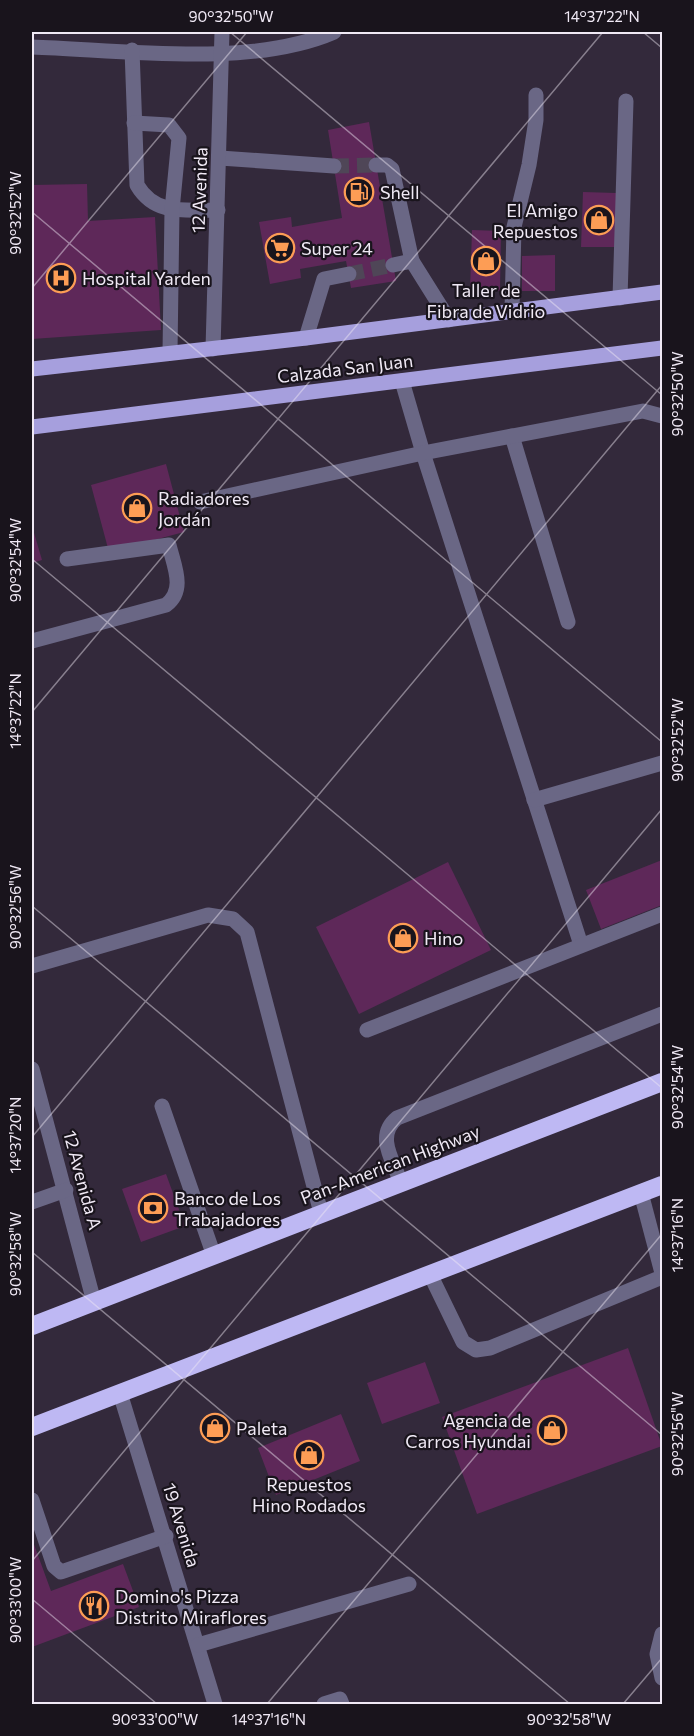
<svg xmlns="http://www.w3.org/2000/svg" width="694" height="1736" font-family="Commissioner,sans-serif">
<rect width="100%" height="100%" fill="#33293b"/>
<g fill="#5e2859">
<path d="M 369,122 L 396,281 L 351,288 L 346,261 L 300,269 L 301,278 L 270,284 L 259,222 L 291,217 L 292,227 L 342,218 L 328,130 Z"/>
<path d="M 87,184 L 88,221 L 155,217 L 161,330 L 32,339 L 32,185 Z"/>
<path d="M 583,192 L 616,193 L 617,247 L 581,247 Z"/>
<path d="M 472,230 L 501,231 L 500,291 L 470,291 Z"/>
<path d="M 555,255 L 555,291 L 522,291 L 522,256 Z"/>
<path d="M 166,464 L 184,532 L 109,552 L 91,485 Z"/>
<path d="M 32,526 L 42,560 L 32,563 Z"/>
<path d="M 662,860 L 662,905 L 601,929 L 586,890 Z"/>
<path d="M 448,862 L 491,950 L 359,1014 L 316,927 Z"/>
<path d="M 166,1174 L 185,1226 L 141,1242 L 122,1189 Z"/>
<path d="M 628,1348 L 662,1446 L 477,1514 L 442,1417 Z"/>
<path d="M 425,1362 L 440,1403 L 382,1424 L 367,1383 Z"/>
<path d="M 341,1414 L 360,1461 L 276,1495 L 258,1448 Z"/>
<path d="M 32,1539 L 51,1591 L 123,1564 L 139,1607 L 32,1647 Z"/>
</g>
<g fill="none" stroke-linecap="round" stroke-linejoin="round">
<g stroke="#4f4657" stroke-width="15" stroke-dasharray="15 8" stroke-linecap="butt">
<path d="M 334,166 L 376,165"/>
<path d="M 349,274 L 393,265"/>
</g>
<g stroke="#6a6785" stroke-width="15">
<path d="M 32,47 C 123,50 251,68 334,32"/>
<path d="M 132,50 L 137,185 C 155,216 186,210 218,210"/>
<path d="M 134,123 L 169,125 L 179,138 L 172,210 L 170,353"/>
<path d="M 220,158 L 334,166"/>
<path d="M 376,165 L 387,165 L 392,169 L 412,261"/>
<path d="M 393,265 L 412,261 L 449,320"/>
<path d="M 620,298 L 626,101"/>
<path d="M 512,311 L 514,227 L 529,165 L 536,120 L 536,95"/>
<path d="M 306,338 L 324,279 L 349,274"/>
<path d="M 213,349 L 222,32"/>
<path d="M 402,381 L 423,453 L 581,945"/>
<path d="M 512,436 L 568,622"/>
<path d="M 200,502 L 423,453 L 643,411 L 662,416"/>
<path d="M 32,641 L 166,605 C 186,590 174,566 169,545 L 67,559"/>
<path d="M 534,800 L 662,763"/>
<path d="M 32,966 L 208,915 L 233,919 L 247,932 L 321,1213"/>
<path d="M 367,1030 L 662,914"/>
<path d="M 32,1069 L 94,1302"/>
<path d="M 162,1106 L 214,1256"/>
<path d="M 401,1183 C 393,1160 375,1136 397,1118 L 662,1014"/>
<path d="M 641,1193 L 662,1273"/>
<path d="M 32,1202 L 66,1190"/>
<path d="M 430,1274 L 463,1342 L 476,1350 L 490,1348 L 662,1277"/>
<path d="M 120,1393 L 215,1704"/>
<path d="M 32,1500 L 54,1566 L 61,1572 L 166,1536"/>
<path d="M 662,1634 L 657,1654 L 662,1678"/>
<path d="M 198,1645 L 409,1584"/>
<path d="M 324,1704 L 340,1699 L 342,1704"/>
</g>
<g stroke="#a69fdd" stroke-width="15">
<path d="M 32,369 L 306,338 L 662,292"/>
<path d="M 32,427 L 662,348"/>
</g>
<g stroke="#beb8f3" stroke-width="18">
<path d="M 32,1326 L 662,1082"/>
<path d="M 32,1427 L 662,1185"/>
</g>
</g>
<path fill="none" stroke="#f0e9f5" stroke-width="1.5" stroke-opacity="0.45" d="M 230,32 L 662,395M 643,32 L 662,48M 32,212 L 662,742M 32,288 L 247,32M 32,559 L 662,1088M 32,712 L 603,32M 32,906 L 662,1435M 32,1137 L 662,385M 32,1252 L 570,1704M 32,1561 L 662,809M 32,1599 L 157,1704M 267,1704 L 662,1234M 623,1704 L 662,1658"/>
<defs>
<g id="fuel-ring" transform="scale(1.5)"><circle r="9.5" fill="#19141c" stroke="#fd9d55" stroke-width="1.5"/><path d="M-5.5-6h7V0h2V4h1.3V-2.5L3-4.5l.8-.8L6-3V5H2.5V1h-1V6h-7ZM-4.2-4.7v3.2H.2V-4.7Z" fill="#fd9d55"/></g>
<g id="shop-ring" transform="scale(1.5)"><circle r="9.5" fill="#19141c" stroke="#fd9d55" stroke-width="1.5"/><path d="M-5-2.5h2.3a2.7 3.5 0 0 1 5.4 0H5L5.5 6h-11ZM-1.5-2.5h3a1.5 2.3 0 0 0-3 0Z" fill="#fd9d55"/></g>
<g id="supermarket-ring" transform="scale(1.5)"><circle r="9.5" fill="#19141c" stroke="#fd9d55" stroke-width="1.5"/><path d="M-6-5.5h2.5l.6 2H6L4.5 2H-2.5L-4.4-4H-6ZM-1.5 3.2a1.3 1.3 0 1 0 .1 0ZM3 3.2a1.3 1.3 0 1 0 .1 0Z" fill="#fd9d55"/></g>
<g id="hospital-ring" transform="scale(1.5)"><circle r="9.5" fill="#19141c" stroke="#fd9d55" stroke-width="1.5"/><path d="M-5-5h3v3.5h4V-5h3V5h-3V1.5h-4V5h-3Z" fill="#fd9d55"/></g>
<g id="bank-ring" transform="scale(1.5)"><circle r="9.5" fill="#19141c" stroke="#fd9d55" stroke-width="1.5"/><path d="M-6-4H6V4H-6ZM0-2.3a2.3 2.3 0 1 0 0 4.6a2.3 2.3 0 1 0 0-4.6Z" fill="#fd9d55"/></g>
<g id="restaurant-ring" transform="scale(1.5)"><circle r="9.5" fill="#19141c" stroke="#fd9d55" stroke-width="1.5"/><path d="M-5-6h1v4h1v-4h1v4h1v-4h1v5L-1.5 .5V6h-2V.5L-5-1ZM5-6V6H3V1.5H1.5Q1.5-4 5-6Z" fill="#fd9d55"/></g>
</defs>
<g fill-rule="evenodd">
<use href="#fuel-ring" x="359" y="192"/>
<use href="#shop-ring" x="599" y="220"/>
<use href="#supermarket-ring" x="280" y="248"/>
<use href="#shop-ring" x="486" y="261"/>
<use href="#hospital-ring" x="61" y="278"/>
<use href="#shop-ring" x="137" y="508"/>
<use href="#shop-ring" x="403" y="938"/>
<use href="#bank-ring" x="153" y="1208"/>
<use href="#shop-ring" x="215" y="1428"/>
<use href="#shop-ring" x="552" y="1430"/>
<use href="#shop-ring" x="309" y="1455"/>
<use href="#restaurant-ring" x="94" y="1606"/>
</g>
<g text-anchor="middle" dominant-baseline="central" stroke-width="4.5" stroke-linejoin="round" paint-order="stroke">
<g font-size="18" fill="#f0e9f5" stroke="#19141c">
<text transform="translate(199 190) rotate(-88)">12 Avenida</text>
<text transform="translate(345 368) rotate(-7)">Calzada San Juan</text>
<text transform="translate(390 1164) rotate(-21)">Pan-American Highway</text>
<text transform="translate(83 1180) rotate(75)">12 Avenida A</text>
<text transform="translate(182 1525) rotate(73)">19 Avenida</text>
</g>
<g font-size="18" fill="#f0e9f5" stroke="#19141c" text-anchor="start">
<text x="380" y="192">Shell</text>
<text x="578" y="210" text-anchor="end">El Amigo<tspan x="578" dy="21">Repuestos</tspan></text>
<text x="301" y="248">Super 24</text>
<text x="82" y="278">Hospital Yarden</text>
<text x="486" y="290" text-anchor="middle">Taller de<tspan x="486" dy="21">Fibra de Vidrio</tspan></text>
<text x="158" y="498">Radiadores<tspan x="158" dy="21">Jordán</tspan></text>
<text x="424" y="938">Hino</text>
<text x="174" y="1198">Banco de Los<tspan x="174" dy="21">Trabajadores</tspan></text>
<text x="531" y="1420" text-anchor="end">Agencia de<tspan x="531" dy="21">Carros Hyundai</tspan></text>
<text x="236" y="1428">Paleta</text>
<text x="309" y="1484" text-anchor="middle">Repuestos<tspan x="309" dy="21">Hino Rodados</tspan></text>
<text x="115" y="1596">Domino's Pizza<tspan x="115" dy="21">Distrito Miraflores</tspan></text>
</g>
</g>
<rect width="694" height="1736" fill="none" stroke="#19141c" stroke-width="66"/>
<rect x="33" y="33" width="628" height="1670" fill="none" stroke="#f0e9f5" stroke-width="2"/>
<g font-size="15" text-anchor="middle" fill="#f0e9f5">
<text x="231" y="22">90°32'50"W</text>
<text x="602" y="22">14°37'22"N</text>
<text transform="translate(16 213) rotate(-90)" y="5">90°32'52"W</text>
<text transform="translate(678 394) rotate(-90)" y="5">90°32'50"W</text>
<text transform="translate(16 560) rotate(-90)" y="5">90°32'54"W</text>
<text transform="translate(16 711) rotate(-90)" y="5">14°37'22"N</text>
<text transform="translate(678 740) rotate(-90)" y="5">90°32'52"W</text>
<text transform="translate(16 907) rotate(-90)" y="5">90°32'56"W</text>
<text transform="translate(678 1087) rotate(-90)" y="5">90°32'54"W</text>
<text transform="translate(16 1135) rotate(-90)" y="5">14°37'20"N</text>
<text transform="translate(678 1235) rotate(-90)" y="5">14°37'16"N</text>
<text transform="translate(16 1254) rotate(-90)" y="5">90°32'58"W</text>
<text transform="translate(678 1434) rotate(-90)" y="5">90°32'56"W</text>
<text transform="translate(16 1600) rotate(-90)" y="5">90°33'00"W</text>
<text x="155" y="1725">90°33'00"W</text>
<text x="269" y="1725">14°37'16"N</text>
<text x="569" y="1725">90°32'58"W</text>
</g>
</svg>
